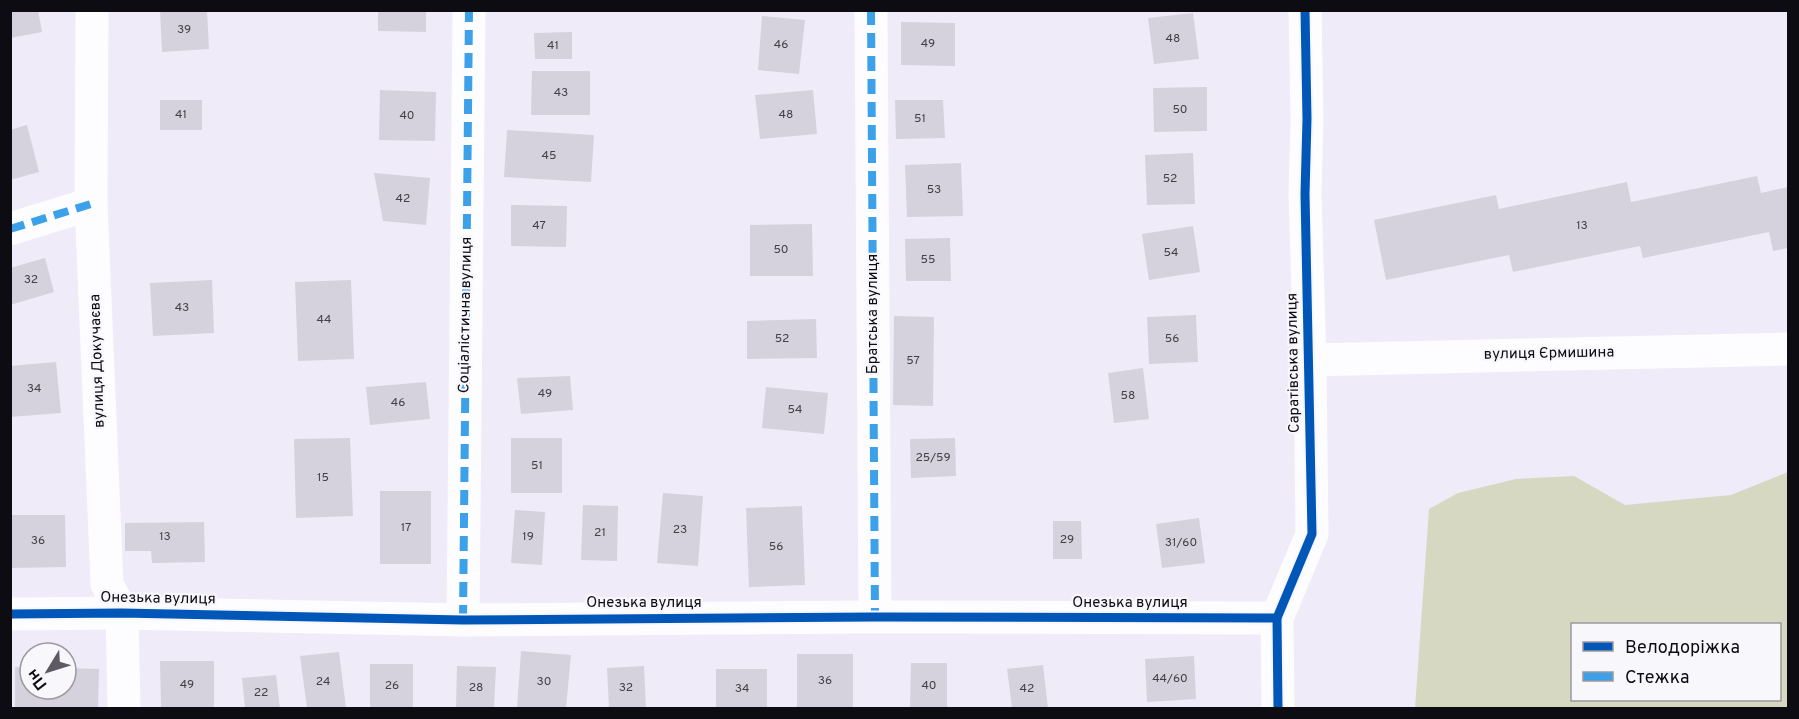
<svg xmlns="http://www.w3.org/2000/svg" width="1799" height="719" font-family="Overpass,sans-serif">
<rect width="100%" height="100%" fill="#efebf8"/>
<path fill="#d7d8c2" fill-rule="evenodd" d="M 1788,472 L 1788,708 L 1415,708 L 1429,509 L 1458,493 L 1516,479 L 1574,476 L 1625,505 L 1731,495 ZM 1572,624 L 1780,624 L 1780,700 L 1572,700 Z"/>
<g fill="#d5d2dd">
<path d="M 10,10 L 38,10 L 42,32 L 10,38 Z"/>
<path d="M 160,10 L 207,10 L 209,49 L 162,52 Z"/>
<path d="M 378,10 L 426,10 L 426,32 L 378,31 Z"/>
<path d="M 1193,13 L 1199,59 L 1154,64 L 1148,18 Z"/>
<path d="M 762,16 L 805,20 L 799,74 L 758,70 Z"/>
<path d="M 901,22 L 955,23 L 955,66 L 901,65 Z"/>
<path d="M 572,32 L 572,59 L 535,59 L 534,33 Z"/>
<path d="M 532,71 L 590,71 L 590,115 L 531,115 Z"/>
<path d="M 1207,87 L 1207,131 L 1154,132 L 1153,88 Z"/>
<path d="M 380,90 L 436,92 L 435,141 L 379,140 Z"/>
<path d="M 813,90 L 817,134 L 760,139 L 755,95 Z"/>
<rect x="160" y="100" width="42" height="30"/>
<path d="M 895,100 L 943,100 L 945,138 L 896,139 Z"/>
<path d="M 27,125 L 39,172 L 10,180 L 10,130 Z"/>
<path d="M 507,130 L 594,135 L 591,182 L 504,177 Z"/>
<path d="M 1193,153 L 1195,204 L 1147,205 L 1145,155 Z"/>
<path d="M 961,163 L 963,216 L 907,217 L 905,165 Z"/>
<path d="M 374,173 L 430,178 L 426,225 L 383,221 Z"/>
<path d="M 1757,176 L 1761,193 L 1788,187 L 1788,248 L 1773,251 L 1769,232 L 1643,258 L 1640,246 L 1513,272 L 1509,255 L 1386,280 L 1374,220 L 1496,195 L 1499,209 L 1627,182 L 1631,202 Z"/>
<path d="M 511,205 L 567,206 L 566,247 L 511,246 Z"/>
<path d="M 812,224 L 813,276 L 750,276 L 750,225 Z"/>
<path d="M 1193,226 L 1200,272 L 1149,280 L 1142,234 Z"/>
<path d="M 950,238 L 951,281 L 906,281 L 905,239 Z"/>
<path d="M 45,258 L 54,292 L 10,305 L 10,268 Z"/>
<path d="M 212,280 L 214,333 L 153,336 L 150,283 Z"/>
<path d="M 351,280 L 354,359 L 298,361 L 295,282 Z"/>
<path d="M 1196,315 L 1198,362 L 1149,364 L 1147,317 Z"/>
<path d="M 894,316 L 934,317 L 933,406 L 893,405 Z"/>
<path d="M 816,319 L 817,358 L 747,359 L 747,321 Z"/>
<path d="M 56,362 L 61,413 L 10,417 L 10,366 Z"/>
<path d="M 1143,368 L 1149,419 L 1114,423 L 1108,373 Z"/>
<path d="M 570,376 L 573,410 L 521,414 L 517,378 Z"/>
<path d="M 426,382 L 430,419 L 370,425 L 366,387 Z"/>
<path d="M 766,387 L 828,393 L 824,434 L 762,428 Z"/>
<path d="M 350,438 L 353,516 L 296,518 L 294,439 Z"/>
<rect x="511" y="438" width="51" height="55"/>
<path d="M 955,438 L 956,476 L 911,478 L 910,439 Z"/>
<rect x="380" y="491" width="51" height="73"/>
<path d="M 663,493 L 703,496 L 698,566 L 657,563 Z"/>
<path d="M 583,505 L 618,506 L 617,561 L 581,560 Z"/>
<path d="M 802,506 L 805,585 L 749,587 L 746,508 Z"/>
<path d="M 515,510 L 545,512 L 542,565 L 511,563 Z"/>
<path d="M 10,515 L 65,515 L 66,567 L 10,568 Z"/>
<path d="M 1199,518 L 1205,563 L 1162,568 L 1156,524 Z"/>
<path d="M 1053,521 L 1081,521 L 1082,559 L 1053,559 Z"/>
<path d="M 204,522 L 205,562 L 152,563 L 151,551 L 125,551 L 125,523 Z"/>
<path d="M 521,651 L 571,655 L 566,708 L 517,708 Z"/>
<path d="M 339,652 L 346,708 L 307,708 L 300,656 Z"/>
<rect x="797" y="654" width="56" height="54"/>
<path d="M 1194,656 L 1196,699 L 1147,702 L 1145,659 Z"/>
<path d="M 160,661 L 214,661 L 214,708 L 161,708 Z"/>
<path d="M 911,663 L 947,663 L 947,708 L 910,708 Z"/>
<rect x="370" y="664" width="43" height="44"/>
<path d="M 1043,665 L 1048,708 L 1012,708 L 1007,669 Z"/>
<path d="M 457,666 L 496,667 L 494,708 L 456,708 Z"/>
<path d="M 644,666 L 646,708 L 609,708 L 607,668 Z"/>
<path d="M 15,667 L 30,667 L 30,689 L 66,689 L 66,668 L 99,669 L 98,708 L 15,708 Z"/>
<rect x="716" y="669" width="51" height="39"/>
<path d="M 276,675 L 280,708 L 245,708 L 242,678 Z"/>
</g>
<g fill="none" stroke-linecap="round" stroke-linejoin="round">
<g stroke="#fdfcfe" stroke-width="33">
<path d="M 92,10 L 91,204 L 107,584 L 122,613 L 124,708"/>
<path d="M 871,10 L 875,617"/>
<path d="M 10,229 L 91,204"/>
<path d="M 10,614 L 122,613 L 463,620 L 875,617 L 1277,618"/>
<path d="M 463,620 L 469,10"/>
<path d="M 1278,708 L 1277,618 L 1312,534 L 1310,360"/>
</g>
<path stroke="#fdfcfe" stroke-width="33" d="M 1305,10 L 1307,119 L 1305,194 L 1310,360 L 1788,349"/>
<g stroke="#3da1ea" stroke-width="8" stroke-dasharray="15 8" stroke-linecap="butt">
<path d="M 871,10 L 875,617"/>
<path d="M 10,229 L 91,204"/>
<path d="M 463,620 L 469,10"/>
</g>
<g stroke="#f8f7fc" stroke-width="13">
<g id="cycleway">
<path d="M 10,614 L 122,613 L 463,620 L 875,617 L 1277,618"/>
<path d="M 1278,708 L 1277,618 L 1312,534 L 1305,194 L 1307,119 L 1305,10"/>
</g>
</g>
<use href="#cycleway" stroke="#0057b8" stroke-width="9"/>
</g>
<g text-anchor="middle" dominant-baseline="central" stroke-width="4.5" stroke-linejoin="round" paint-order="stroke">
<g font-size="12" fill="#424048">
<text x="184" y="30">39</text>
<text x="1173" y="39">48</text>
<text x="928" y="44">49</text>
<text x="781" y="45">46</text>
<text x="553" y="46">41</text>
<text x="561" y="93">43</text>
<text x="1180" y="110">50</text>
<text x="181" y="115">41</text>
<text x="786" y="115">48</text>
<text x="407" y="116">40</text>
<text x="920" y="119">51</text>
<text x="549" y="156">45</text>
<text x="1170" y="179">52</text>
<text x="934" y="190">53</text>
<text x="403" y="199">42</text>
<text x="539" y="226">47</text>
<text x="1582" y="226">13</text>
<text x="781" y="250">50</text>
<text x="1171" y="253">54</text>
<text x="928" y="260">55</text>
<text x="31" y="280">32</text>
<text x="182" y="308">43</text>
<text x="324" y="320">44</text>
<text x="782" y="339">52</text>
<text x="1172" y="339">56</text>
<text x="913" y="361">57</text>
<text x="34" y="389">34</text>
<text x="545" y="394">49</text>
<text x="1128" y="396">58</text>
<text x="398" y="403">46</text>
<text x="795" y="410">54</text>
<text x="933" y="458">25/59</text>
<text x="537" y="466">51</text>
<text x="323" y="478">15</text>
<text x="406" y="528">17</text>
<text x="680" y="530">23</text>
<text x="600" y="533">21</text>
<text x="165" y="537">13</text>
<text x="528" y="537">19</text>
<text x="1067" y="540">29</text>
<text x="38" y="541">36</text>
<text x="1181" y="543">31/60</text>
<text x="776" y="547">56</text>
<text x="1170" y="679">44/60</text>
<text x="825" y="681">36</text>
<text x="323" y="682">24</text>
<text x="544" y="682">30</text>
<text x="187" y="685">49</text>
<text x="392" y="686">26</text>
<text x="929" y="686">40</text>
<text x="476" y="688">28</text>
<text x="626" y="688">32</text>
<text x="742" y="689">34</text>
<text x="1027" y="689">42</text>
<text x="261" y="693">22</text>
</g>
<g font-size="15" fill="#0e0c13" stroke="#f8f7fc">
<text transform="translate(873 314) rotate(-90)">Братська вулиця</text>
<text transform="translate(466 315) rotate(-89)">Соціалістична вулиця</text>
<text transform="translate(1549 354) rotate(-1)">вулиця Єрмишина</text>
<text transform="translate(98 361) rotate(-92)">вулиця Докучаєва</text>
<text transform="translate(1294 363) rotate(-91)">Саратівська вулиця</text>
<text transform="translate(158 599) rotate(1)">Онезька вулиця</text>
<text x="644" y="603">Онезька вулиця</text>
<text x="1130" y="603">Онезька вулиця</text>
</g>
</g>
<rect width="1799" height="719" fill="none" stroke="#0e0c13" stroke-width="24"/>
<rect x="1571" y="623" width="210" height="78" fill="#f8f7fc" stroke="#9a999f" stroke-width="1.5"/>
<rect x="1583" y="642" width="30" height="9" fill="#0057b8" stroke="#9a999f" stroke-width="1.5"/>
<text x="1625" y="653" font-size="18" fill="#0e0c13">Велодоріжка</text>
<rect x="1583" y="672" width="30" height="9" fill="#3da1ea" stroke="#9a999f" stroke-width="1.5"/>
<text x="1625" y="683" font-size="18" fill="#0e0c13">Стежка</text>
<g transform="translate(48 671) rotate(232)"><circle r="28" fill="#f8f7fc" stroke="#9a999f" stroke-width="1.5"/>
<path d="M0-4.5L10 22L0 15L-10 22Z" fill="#5d5a63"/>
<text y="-9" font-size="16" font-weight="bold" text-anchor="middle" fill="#0e0c13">Пн</text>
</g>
</svg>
